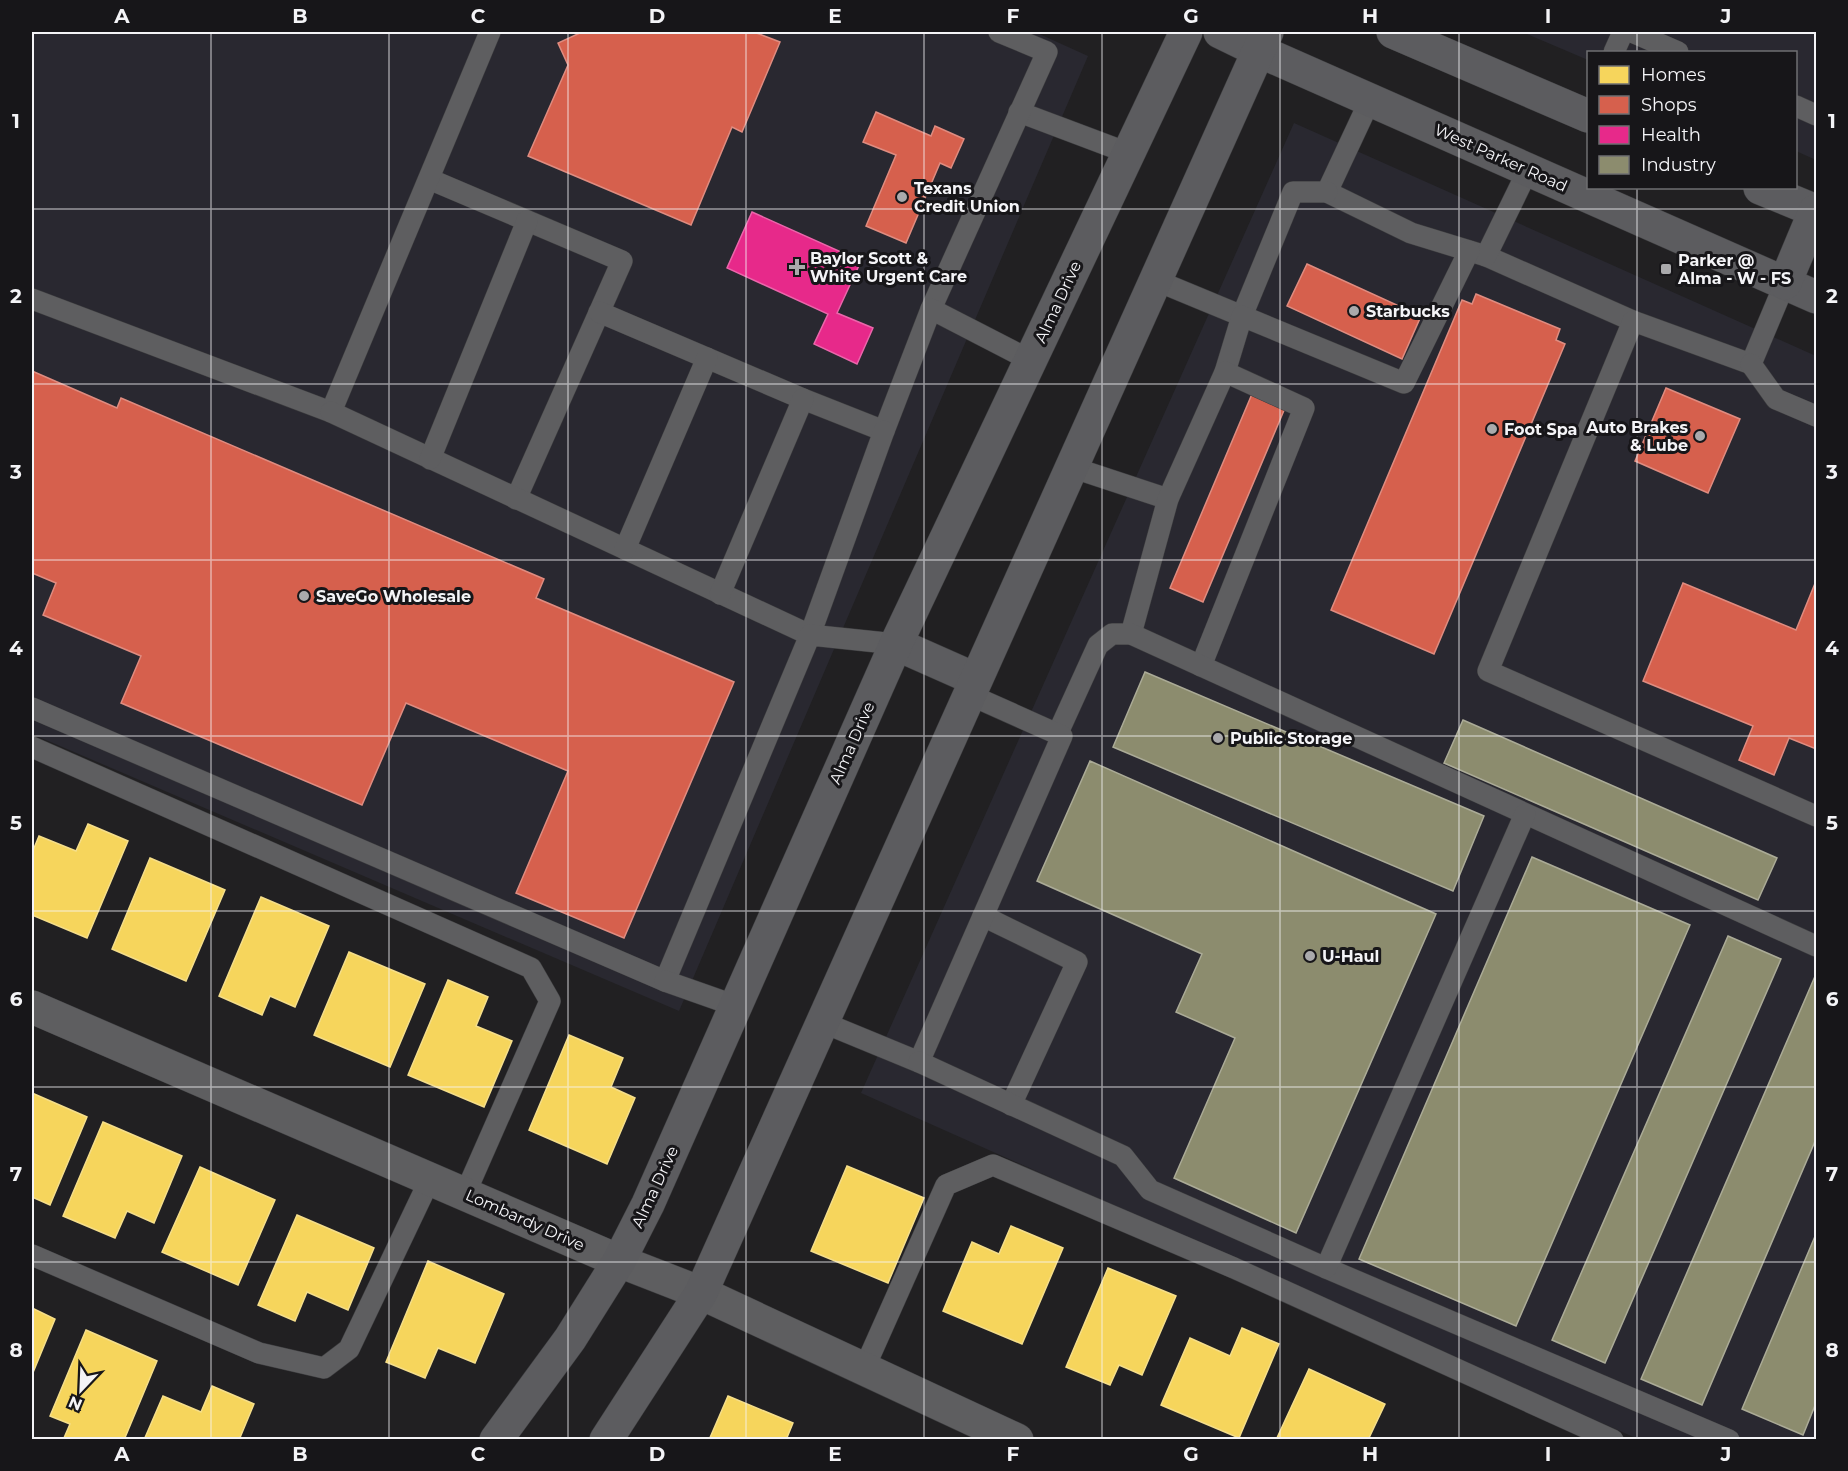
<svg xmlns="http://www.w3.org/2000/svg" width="1848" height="1471" font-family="Montserrat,sans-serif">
<rect width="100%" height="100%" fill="#212022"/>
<g fill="#292830">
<path d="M 32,32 L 1035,32 L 1088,56 L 679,1011 L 32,734 Z"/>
<path d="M 1522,32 L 1816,32 L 1816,160 L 1796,151 L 1796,52 L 1588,52 L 1588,60 Z"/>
<path d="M 1294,123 L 1816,356 L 1816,1439 L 1638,1439 L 861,1093 Z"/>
</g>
<g fill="#f6d55c" stroke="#f5de8a" stroke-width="1.5">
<path d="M 88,824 L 128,841 L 87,938 L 32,915 L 32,853 L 39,836 L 76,851 Z"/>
<path d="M 150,858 L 225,890 L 186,981 L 112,949 Z"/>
<path d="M 261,897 L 329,926 L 295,1007 L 270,996 L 262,1015 L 219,996 Z"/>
<path d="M 349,952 L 425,984 L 390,1067 L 314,1035 Z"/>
<path d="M 448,980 L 488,997 L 476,1026 L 512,1041 L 484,1107 L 408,1075 Z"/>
<path d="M 569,1035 L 623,1058 L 611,1087 L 635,1098 L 607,1164 L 529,1130 Z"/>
<path d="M 32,1093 L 87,1117 L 50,1205 L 32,1197 Z"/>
<path d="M 103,1122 L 182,1156 L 154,1223 L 127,1211 L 115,1238 L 63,1216 Z"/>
<path d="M 847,1166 L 924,1198 L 888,1283 L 811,1251 Z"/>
<path d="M 200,1167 L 275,1200 L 238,1285 L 162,1252 Z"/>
<path d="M 297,1215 L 374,1248 L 348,1310 L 307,1292 L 295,1321 L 258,1305 Z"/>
<path d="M 1011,1226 L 1063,1248 L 1022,1344 L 943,1311 L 972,1242 L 999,1254 Z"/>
<path d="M 428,1261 L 504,1294 L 475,1363 L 438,1348 L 425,1378 L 386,1362 Z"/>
<path d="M 1108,1268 L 1176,1296 L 1142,1375 L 1119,1365 L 1110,1385 L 1066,1367 Z"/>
<path d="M 32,1308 L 55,1319 L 32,1375 Z"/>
<path d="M 1242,1328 L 1279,1344 L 1239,1438 L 1161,1405 L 1190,1338 L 1230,1356 Z"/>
<path d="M 86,1330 L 157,1361 L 124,1440 L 68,1440 L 64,1438 L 70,1424 L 50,1416 Z"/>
<path d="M 1309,1369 L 1385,1404 L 1368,1440 L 1276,1440 Z"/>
<path d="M 212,1386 L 254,1404 L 239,1440 L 144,1440 L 163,1396 L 201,1412 Z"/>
<path d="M 728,1396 L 793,1423 L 786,1440 L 709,1440 Z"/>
</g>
<g fill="#d6604d" stroke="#df8c80" stroke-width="1.5">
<path d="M 582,32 L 754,32 L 780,42 L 742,132 L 732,127 L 691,225 L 528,156 L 568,65 L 558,43 Z"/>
<path d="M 876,112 L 931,136 L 935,126 L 964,139 L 951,168 L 940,163 L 906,243 L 866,226 L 896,155 L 863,142 Z"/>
<path d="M 1307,264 L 1421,316 L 1402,359 L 1287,306 Z"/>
<path d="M 1476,294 L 1560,329 L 1556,340 L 1565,344 L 1434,654 L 1331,610 L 1462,300 L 1472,304 Z"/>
<path d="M 32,371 L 117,408 L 121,398 L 544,579 L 536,598 L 734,682 L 624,938 L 516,893 L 568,771 L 406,703 L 362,805 L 121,703 L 141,656 L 43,615 L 56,583 L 32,573 Z"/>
<path d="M 1666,388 L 1740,419 L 1708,493 L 1635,461 Z"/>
<path d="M 1252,394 L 1285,408 L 1203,602 L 1170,588 Z"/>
<path d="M 1816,581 L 1816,749 L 1789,738 L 1774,775 L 1739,760 L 1753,726 L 1643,681 L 1683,583 L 1796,630 Z"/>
</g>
<path fill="#e7298a" stroke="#eb66ab" stroke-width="1.5" d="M 752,212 L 861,261 L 837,313 L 873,328 L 857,364 L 814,344 L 828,314 L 727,268 Z"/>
<g fill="#8c8c6e" stroke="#abab97" stroke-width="1.5">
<path d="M 1145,672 L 1484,816 L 1453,891 L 1113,747 Z"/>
<path d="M 1463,720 L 1777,858 L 1758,900 L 1444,763 Z"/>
<path d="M 1090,761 L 1436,914 L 1296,1233 L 1174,1178 L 1235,1038 L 1176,1012 L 1202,954 L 1037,881 Z"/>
<path d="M 1532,857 L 1690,925 L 1516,1326 L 1359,1259 Z"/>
<path d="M 1728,936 L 1781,959 L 1605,1363 L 1552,1340 Z"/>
<path d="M 1816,974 L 1816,1139 L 1702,1405 L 1641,1379 Z"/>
<path d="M 1816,1234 L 1816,1403 L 1803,1435 L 1742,1409 Z"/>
</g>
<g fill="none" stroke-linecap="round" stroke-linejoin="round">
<g stroke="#3c3c3e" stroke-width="22">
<g id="lane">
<path d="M 1632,32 L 1678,52"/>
<path d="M 1614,52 L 1623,32"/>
<path d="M 1370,100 L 1327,192 L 1411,233 L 1486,256 L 1633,321"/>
<path d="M 1796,106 L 1816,115"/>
<path d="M 1019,112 L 1128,153"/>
<path d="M 429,179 L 622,261 L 516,499"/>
<path d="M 1486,256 L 1528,170"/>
<path d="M 1155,280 L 1242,316 L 1293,192 L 1327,192"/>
<path d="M 1785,283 L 1751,364 L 1633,321 L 1488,671 L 1816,816"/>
<path d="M 32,299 L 331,412 L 490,32"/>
<path d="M 931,309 L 1047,52 L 999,32"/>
<path d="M 599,312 L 803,399 L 884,431 L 931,309 L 1030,360"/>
<path d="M 1751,364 L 1776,399 L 1816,416"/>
<path d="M 1225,372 L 1242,316 L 1404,383 L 1469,251"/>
<path d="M 331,412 L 810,635 L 884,431"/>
<path d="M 430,459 L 527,221"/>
<path d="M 1071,467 L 1168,499"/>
<path d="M 625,549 L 707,358"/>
<path d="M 720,594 L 803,399"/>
<path d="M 1131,634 L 1168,499 L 1225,372 L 1304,408 L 1201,666"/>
<path d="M 32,708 L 665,981 L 810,635 L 896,644"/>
<path d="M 1057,735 L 1098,645 L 1112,634 L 1131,634 L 1816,946"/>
<path d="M 32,747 L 531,968 L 550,1001 L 465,1194"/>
<path d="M 983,916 L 1077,962 L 1011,1105"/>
<path d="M 665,981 L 736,1006"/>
<path d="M 822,1022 L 919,1062 L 1062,736 L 968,694"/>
<path d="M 919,1062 L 1123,1156 L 1150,1190 L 1326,1268 L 1729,1440"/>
<path d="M 32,1255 L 259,1353 L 324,1368 L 349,1349 L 430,1179"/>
<path d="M 1326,1268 L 1525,814"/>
<path d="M 864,1369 L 946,1185 L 993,1165 L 1234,1268 L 1613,1440"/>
</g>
</g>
<g stroke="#3c3c3e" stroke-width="34">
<path id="street" d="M 32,1007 L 619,1261 L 701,1293 L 1017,1440"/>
</g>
<g stroke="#3c3c3e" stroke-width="34">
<g id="secondary">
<path d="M 1220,32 L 1257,50 L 1816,297"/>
<path d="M 1393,32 L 1588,116"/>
<path d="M 1760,188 L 1816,211"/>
<path d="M 1785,283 L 1815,211"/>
<path d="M 896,644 L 975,679"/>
<path d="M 496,1440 L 570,1339 L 619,1261 L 648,1204 L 896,644 L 1186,32"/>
<path d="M 606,1440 L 701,1293 L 1267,32"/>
</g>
</g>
<use href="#lane" stroke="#5e5e60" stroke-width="21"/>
<use href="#street" stroke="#5e5e60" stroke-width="33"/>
<use href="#secondary" stroke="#5c5c5f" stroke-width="33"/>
</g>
<path fill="none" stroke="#f4f4f7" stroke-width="1.5" stroke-opacity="0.55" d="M 211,32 L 211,1440M 389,32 L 389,1440M 568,32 L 568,1440M 746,32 L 746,1440M 924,32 L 924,1440M 1102,32 L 1102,1440M 1280,32 L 1280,1440M 1459,32 L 1459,1440M 1637,32 L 1637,52M 1637,188 L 1637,1440M 32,209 L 1816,209M 32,384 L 1816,384M 32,560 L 1816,560M 32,736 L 1816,736M 32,911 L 1816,911M 32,1087 L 1816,1087M 32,1262 L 1816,1262"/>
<g fill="#aaaaac" stroke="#171619" stroke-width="2">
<circle cx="902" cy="197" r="6"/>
<path d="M794 258h6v6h6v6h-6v6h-6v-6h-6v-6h6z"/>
<rect x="1660" y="263" width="12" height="12" rx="3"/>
<circle cx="1354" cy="311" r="6"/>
<circle cx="1492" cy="429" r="6"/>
<circle cx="1700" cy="436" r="6"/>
<circle cx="304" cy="596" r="6"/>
<circle cx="1218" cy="738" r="6"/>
<circle cx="1310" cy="956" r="6"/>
</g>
<g text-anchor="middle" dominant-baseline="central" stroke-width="6" stroke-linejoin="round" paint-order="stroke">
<g font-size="16" fill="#f4f4f7" stroke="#171619">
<text transform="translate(1501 158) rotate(24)">West Parker Road</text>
<text transform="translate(1058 302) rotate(-65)">Alma Drive</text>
<text transform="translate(852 743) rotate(-66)">Alma Drive</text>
<text transform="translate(655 1187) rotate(-65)">Alma Drive</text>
<text transform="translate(525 1220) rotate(24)">Lombardy Drive</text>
</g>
<g font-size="16" font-weight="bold" fill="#f4f4f7" stroke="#171619" text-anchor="start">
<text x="914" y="188">Texans<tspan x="914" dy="18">Credit Union</tspan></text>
<text x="810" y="258">Baylor Scott &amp;<tspan x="810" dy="18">White Urgent Care</tspan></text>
<text x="1678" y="260">Parker @<tspan x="1678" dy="18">Alma - W - FS</tspan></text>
<text x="1366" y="311">Starbucks</text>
<text x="1688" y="427" text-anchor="end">Auto Brakes<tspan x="1688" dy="18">&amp; Lube</tspan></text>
<text x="1504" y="429">Foot Spa</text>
<text x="316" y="596">SaveGo Wholesale</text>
<text x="1230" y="738">Public Storage</text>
<text x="1322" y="956">U-Haul</text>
</g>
</g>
<rect width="1848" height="1471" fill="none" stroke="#171619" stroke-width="66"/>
<rect x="1587" y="51" width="210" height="138" fill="#171619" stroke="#6f6f72" stroke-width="1.5"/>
<rect x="1599" y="66" width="30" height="18" fill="#f6d55c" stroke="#6f6f72" stroke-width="1.5"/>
<text x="1641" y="81" font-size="18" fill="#f4f4f7">Homes</text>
<rect x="1599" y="96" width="30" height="18" fill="#d6604d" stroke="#6f6f72" stroke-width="1.5"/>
<text x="1641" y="111" font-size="18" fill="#f4f4f7">Shops</text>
<rect x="1599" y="126" width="30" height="18" fill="#e7298a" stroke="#6f6f72" stroke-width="1.5"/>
<text x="1641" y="141" font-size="18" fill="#f4f4f7">Health</text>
<rect x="1599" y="156" width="30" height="18" fill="#8c8c6e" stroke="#6f6f72" stroke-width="1.5"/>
<text x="1641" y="171" font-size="18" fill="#f4f4f7">Industry</text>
<g transform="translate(81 1390) rotate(203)" stroke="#171619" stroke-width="4.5" paint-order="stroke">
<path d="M0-4.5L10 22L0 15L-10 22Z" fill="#f4f4f7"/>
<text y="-9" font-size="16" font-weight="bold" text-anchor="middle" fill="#f4f4f7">N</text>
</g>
<rect x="33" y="33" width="1782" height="1405" fill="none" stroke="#f4f4f7" stroke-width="2"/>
<g font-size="20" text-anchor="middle" font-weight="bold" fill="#f4f4f7">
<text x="122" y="23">A</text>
<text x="300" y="23">B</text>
<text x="478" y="23">C</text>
<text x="657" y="23">D</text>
<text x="835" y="23">E</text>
<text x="1013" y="23">F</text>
<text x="1191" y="23">G</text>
<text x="1370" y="23">H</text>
<text x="1548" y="23">I</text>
<text x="1726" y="23">J</text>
<text x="16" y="128">1</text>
<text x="1832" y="128">1</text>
<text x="16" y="303">2</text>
<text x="1832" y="303">2</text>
<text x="16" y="479">3</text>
<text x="1832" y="479">3</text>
<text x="16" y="655">4</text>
<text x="1832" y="655">4</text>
<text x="16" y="830">5</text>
<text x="1832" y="830">5</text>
<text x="16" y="1006">6</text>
<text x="1832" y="1006">6</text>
<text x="16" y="1181">7</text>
<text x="1832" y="1181">7</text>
<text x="16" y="1357">8</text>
<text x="1832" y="1357">8</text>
<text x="122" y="1461">A</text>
<text x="300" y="1461">B</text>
<text x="478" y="1461">C</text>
<text x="657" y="1461">D</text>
<text x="835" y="1461">E</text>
<text x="1013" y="1461">F</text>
<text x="1191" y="1461">G</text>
<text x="1370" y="1461">H</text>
<text x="1548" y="1461">I</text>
<text x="1726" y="1461">J</text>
</g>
</svg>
